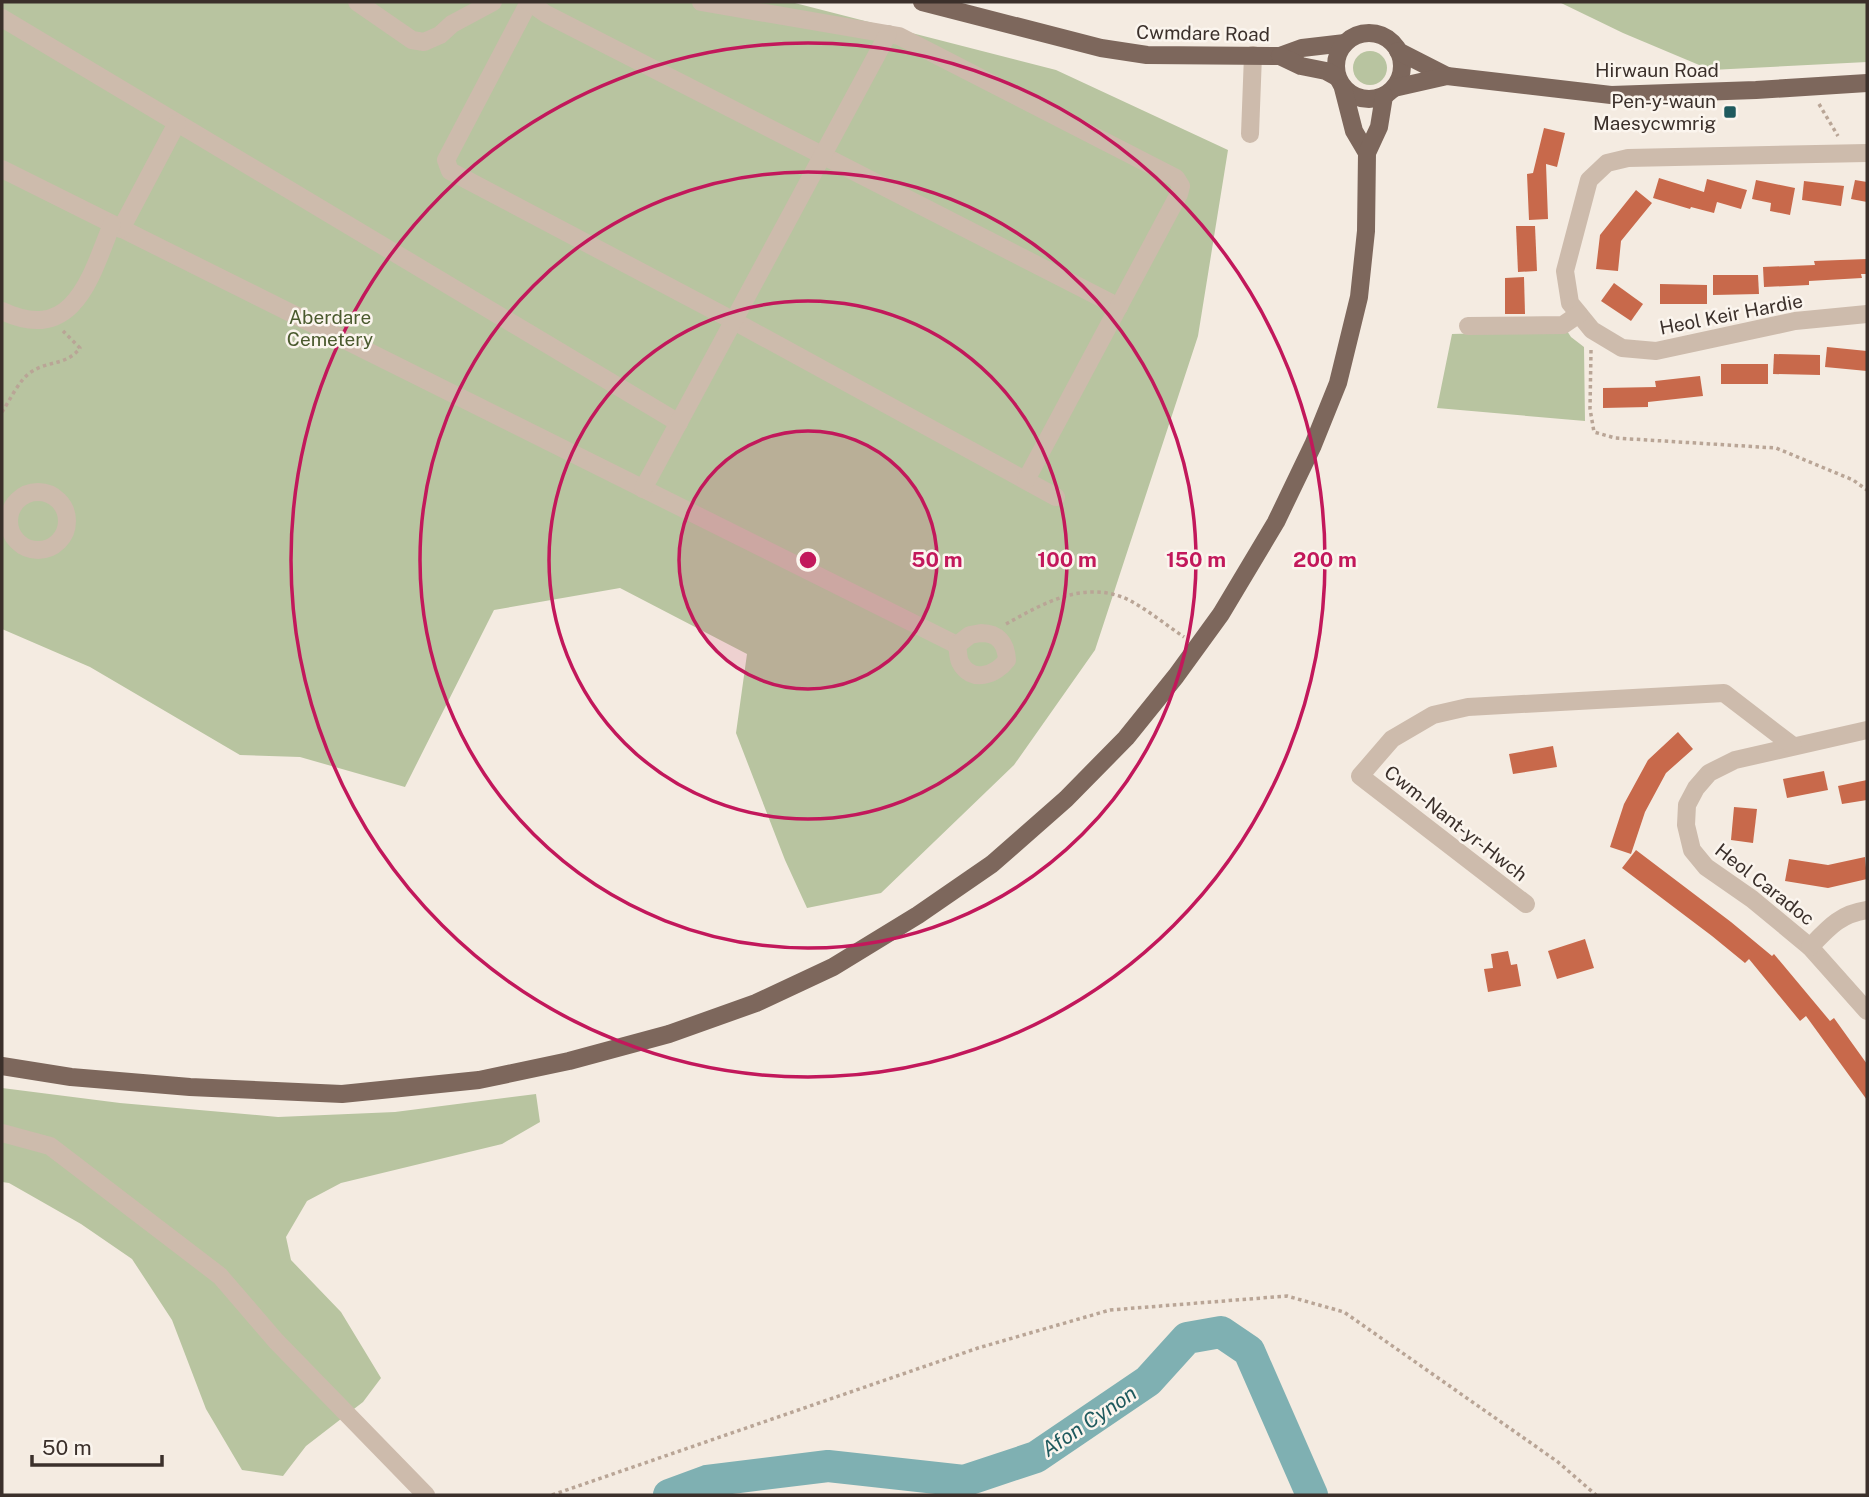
<svg xmlns="http://www.w3.org/2000/svg" width="1869" height="1497" font-family="'Public Sans',sans-serif">
<rect width="100%" height="100%" fill="#f4ebe1"/>
<g fill="#b8c4a0">
<path d="M 2,2 L 791,2 L 1056,70 L 1228,150 L 1198,336 L 1095,650 L 1014,765 L 881,893 L 807,908 L 785,860 L 736,733 L 747,654 L 620,588 L 494,610 L 405,787 L 300,757 L 240,755 L 90,667 L 2,629 Z"/>
<path d="M 1559,2 L 1867,2 L 1867,62 L 1711,70 L 1623,33 Z"/>
<circle cx="1370" cy="68" r="17"/>
<path d="M 1567,331 L 1571,337 L 1584,347 L 1585,421 L 1437,408 L 1452,334 Z"/>
<path d="M 2,1088 L 120,1103 L 278,1117 L 395,1112 L 536,1094 L 540,1122 L 502,1144 L 341,1183 L 307,1201 L 286,1237 L 291,1260 L 341,1312 L 381,1378 L 363,1402 L 306,1446 L 283,1476 L 242,1470 L 206,1409 L 172,1320 L 132,1259 L 81,1224 L 9,1183 L 2,1182 Z"/>
</g>
<g fill="none" stroke-linecap="round" stroke-linejoin="round">
<path stroke="#7fb0b2" stroke-width="32" d="M 669,1495 L 707,1481 L 828,1466 L 964,1481 L 1036,1457 L 1148,1381 L 1187,1338 L 1221,1332 L 1249,1351 L 1312,1495"/>
</g>
<g fill="#c8694b">
<path d="M 1544,128 L 1565,133 L 1557,167 L 1546,164 L 1548,219 L 1529,220 L 1527,174 L 1533,173 Z"/>
<path d="M 1659,178 L 1704,192 L 1707,179 L 1747,190 L 1741,209 L 1717,202 L 1714,213 L 1691,207 L 1690,209 L 1653,198 Z"/>
<path d="M 1756,180 L 1795,188 L 1790,215 L 1770,211 L 1771,203 L 1752,199 Z"/>
<path d="M 1855,180 L 1867,182 L 1867,202 L 1851,199 Z"/>
<path d="M 1804,181 L 1844,186 L 1841,206 L 1802,200 Z"/>
<path d="M 1636,190 L 1652,203 L 1621,241 L 1618,271 L 1596,269 L 1600,235 Z"/>
<path d="M 1516,226 L 1535,226 L 1537,271 L 1518,272 Z"/>
<path d="M 1867,259 L 1867,274 L 1861,274 L 1862,278 L 1809,281 L 1809,285 L 1764,287 L 1763,267 L 1815,265 L 1814,261 Z"/>
<path d="M 1713,275 L 1758,275 L 1759,294 L 1713,295 Z"/>
<path d="M 1524,277 L 1525,314 L 1505,314 L 1505,278 Z"/>
<path d="M 1614,283 L 1643,304 L 1631,321 L 1601,301 Z"/>
<path d="M 1660,284 L 1707,285 L 1707,304 L 1660,304 Z"/>
<path d="M 1827,347 L 1867,351 L 1867,371 L 1825,367 Z"/>
<path d="M 1774,354 L 1820,355 L 1820,375 L 1773,374 Z"/>
<rect x="1721" y="364" width="47" height="20"/>
<path d="M 1700,376 L 1703,396 L 1648,402 L 1648,407 L 1603,408 L 1603,388 L 1656,387 L 1655,381 Z"/>
<path d="M 1678,732 L 1693,749 L 1666,773 L 1645,812 L 1631,854 L 1610,847 L 1624,804 L 1648,760 Z"/>
<path d="M 1553,746 L 1557,767 L 1513,774 L 1509,754 Z"/>
<path d="M 1824,771 L 1828,790 L 1787,798 L 1783,779 Z"/>
<path d="M 1867,780 L 1867,800 L 1842,804 L 1838,786 Z"/>
<path d="M 1734,807 L 1757,809 L 1753,843 L 1731,840 Z"/>
<path d="M 1636,850 L 1731,922 L 1772,956 L 1774,954 L 1830,1021 L 1834,1018 L 1867,1064 L 1867,1100 L 1806,1016 L 1800,1021 L 1749,959 L 1745,963 L 1712,936 L 1622,868 Z"/>
<path d="M 1865,857 L 1867,879 L 1828,888 L 1785,881 L 1789,859 L 1828,865 Z"/>
<path d="M 1585,939 L 1594,968 L 1557,979 L 1548,951 Z"/>
<path d="M 1508,951 L 1511,965 L 1517,964 L 1521,986 L 1488,992 L 1484,969 L 1493,968 L 1491,954 Z"/>
</g>
<g fill="none" stroke-linecap="round" stroke-linejoin="round">
<g stroke="#b9a596" stroke-width="3.5" stroke-dasharray="3.5 3.5" stroke-linecap="butt">
<path d="M 1819,104 L 1838,136"/>
<path d="M 1591,350 L 1590,409 L 1594,432 L 1615,438 L 1776,448 L 1853,480 L 1867,490"/>
<path d="M 2,412 C 10,400 19,380 31,372 C 49,360 66,366 80,348 L 63,331"/>
<path d="M 1006,624 C 1044,603 1085,579 1129,600 C 1148,610 1166,625 1184,637"/>
<path d="M 552,1495 L 978,1348 L 1110,1310 L 1287,1296 L 1344,1312 L 1558,1462 L 1596,1495"/>
</g>
<g stroke="#cdbbac" stroke-width="18">
<path d="M 357,2 L 412,40 L 424,42 L 440,35 L 452,24 L 493,2"/>
<path d="M 529,2 L 446,160 L 450,171 L 734,321 L 1056,497"/>
<path d="M 529,2 L 546,14 L 1119,307"/>
<path d="M 701,2 L 899,36 L 1176,178 L 1181,186 L 1179,194 L 1026,480"/>
<path d="M 2,18 L 679,423"/>
<path d="M 1250,134 L 1253,55"/>
<path d="M 1867,153 L 1628,158 L 1607,163 L 1589,180 L 1565,271 L 1570,303 L 1592,330 L 1622,348 L 1656,351 L 1795,321 L 1867,314"/>
<path d="M 2,169 L 957,645"/>
<path d="M 121,229 L 177,123"/>
<path d="M 2,311 C 74,345 91,276 112,224"/>
<path d="M 1468,326 L 1563,325 L 1579,314"/>
<path d="M 643,489 L 888,34"/>
<circle cx="38" cy="521" r="29"/>
<path d="M 981,633 C 998,633 1006,643 1007,660 C 996,675 971,684 960,662 C 958,657 958,650 957,645 L 970,635 Z"/>
<path d="M 1867,730 L 1735,760 L 1709,773 L 1696,788 L 1687,805 L 1686,825 L 1692,850 L 1706,867 L 1752,899 L 1810,947 L 1867,1011"/>
<path d="M 1526,904 L 1360,776 L 1392,739 L 1433,715 L 1468,707 L 1724,693 L 1793,746"/>
<path d="M 1810,947 C 1829,927 1840,914 1867,910"/>
<path d="M 2,1133 L 50,1146 L 220,1276 L 276,1341 L 426,1495"/>
</g>
<g stroke="#7d675c" stroke-width="18">
<path d="M 922,2 L 1101,48 L 1147,55 L 1280,56 L 1302,48 L 1345,43"/>
<circle cx="1369" cy="66" r="33"/>
<path d="M 1398,51 L 1447,76"/>
<path d="M 1280,56 L 1301,66 L 1326,71 L 1337,77"/>
<path d="M 1343,88 L 1354,131 L 1367,153"/>
<path d="M 1394,88 L 1447,76 L 1611,95 L 1756,90 L 1867,83"/>
<path d="M 2,1066 L 71,1077 L 190,1087 L 342,1094 L 479,1080 L 569,1061 L 669,1034 L 756,1003 L 833,967 L 918,915 L 992,864 L 1066,799 L 1126,738 L 1176,676 L 1221,614 L 1276,522 L 1313,445 L 1338,383 L 1359,297 L 1366,231 L 1367,153 L 1379,127 L 1384,96"/>
</g>
</g>
<circle cx="808" cy="560" r="129" fill="#c2185b" fill-opacity=".12"/>
<g fill="none" stroke="#c2185b" stroke-width="3.5">
<circle cx="808" cy="560" r="129"/>
<circle cx="808" cy="560" r="259"/>
<circle cx="808" cy="560" r="388"/>
<circle cx="808" cy="560" r="517"/>
</g>
<rect fill="#1f5a5e" stroke="#fbf5ee" stroke-width="2.5" x="1723" y="105" width="14" height="14" rx="3.5"/>
<g text-anchor="middle" dominant-baseline="central" stroke-width="5" stroke-linejoin="round" paint-order="stroke">
<g font-size="19" fill="#3b302b" stroke="#fbf5ee">
<text transform="translate(1203 33) rotate(1)">Cwmdare Road</text>
<text x="1657" y="70">Hirwaun Road</text>
<text transform="translate(1731 314) rotate(-11)">Heol Keir Hardie</text>
<text transform="translate(1456 823) rotate(38)">Cwm-Nant-yr-Hwch</text>
<text transform="translate(1765 884) rotate(38)">Heol Caradoc</text>
</g>
<g font-size="19" fill="#3b302b" stroke="#fbf5ee" text-anchor="end">
<text x="1716" y="101">Pen-y-waun<tspan x="1716" dy="22">Maesycwmrig</tspan></text>
</g>
<g font-size="19" fill="#4a5a2e" stroke="#fbf5ee">
<text x="330" y="317">Aberdare<tspan x="330" dy="22">Cemetery</tspan></text>
</g>
<g font-size="21" font-style="italic" fill="#1f5a5e" stroke="#fbf5ee">
<text transform="translate(1089 1421) rotate(-34)">Afon Cynon</text>
</g>
</g>
<circle cx="808" cy="560" r="10" fill="#c2185b" stroke="#fbf5ee" stroke-width="3.5"/>
<g font-size="21" text-anchor="middle" font-weight="bold" fill="#c2185b" stroke="#fbf5ee" stroke-width="5" stroke-linejoin="round" paint-order="stroke">
<text x="937" y="567">50 m</text>
<text x="1067" y="567">100 m</text>
<text x="1196" y="567">150 m</text>
<text x="1325" y="567">200 m</text>
</g>
<rect width="1869" height="1497" fill="none" stroke="#3b302b" stroke-width="7"/>
<path d="M32 1455v10h130v-10" fill="none" stroke="#3b302b" stroke-width="3.5"/>
<text x="42" y="1455" font-size="21" fill="#3b302b" stroke="#fbf5ee" stroke-width="5" paint-order="stroke">50 m</text>
</svg>
